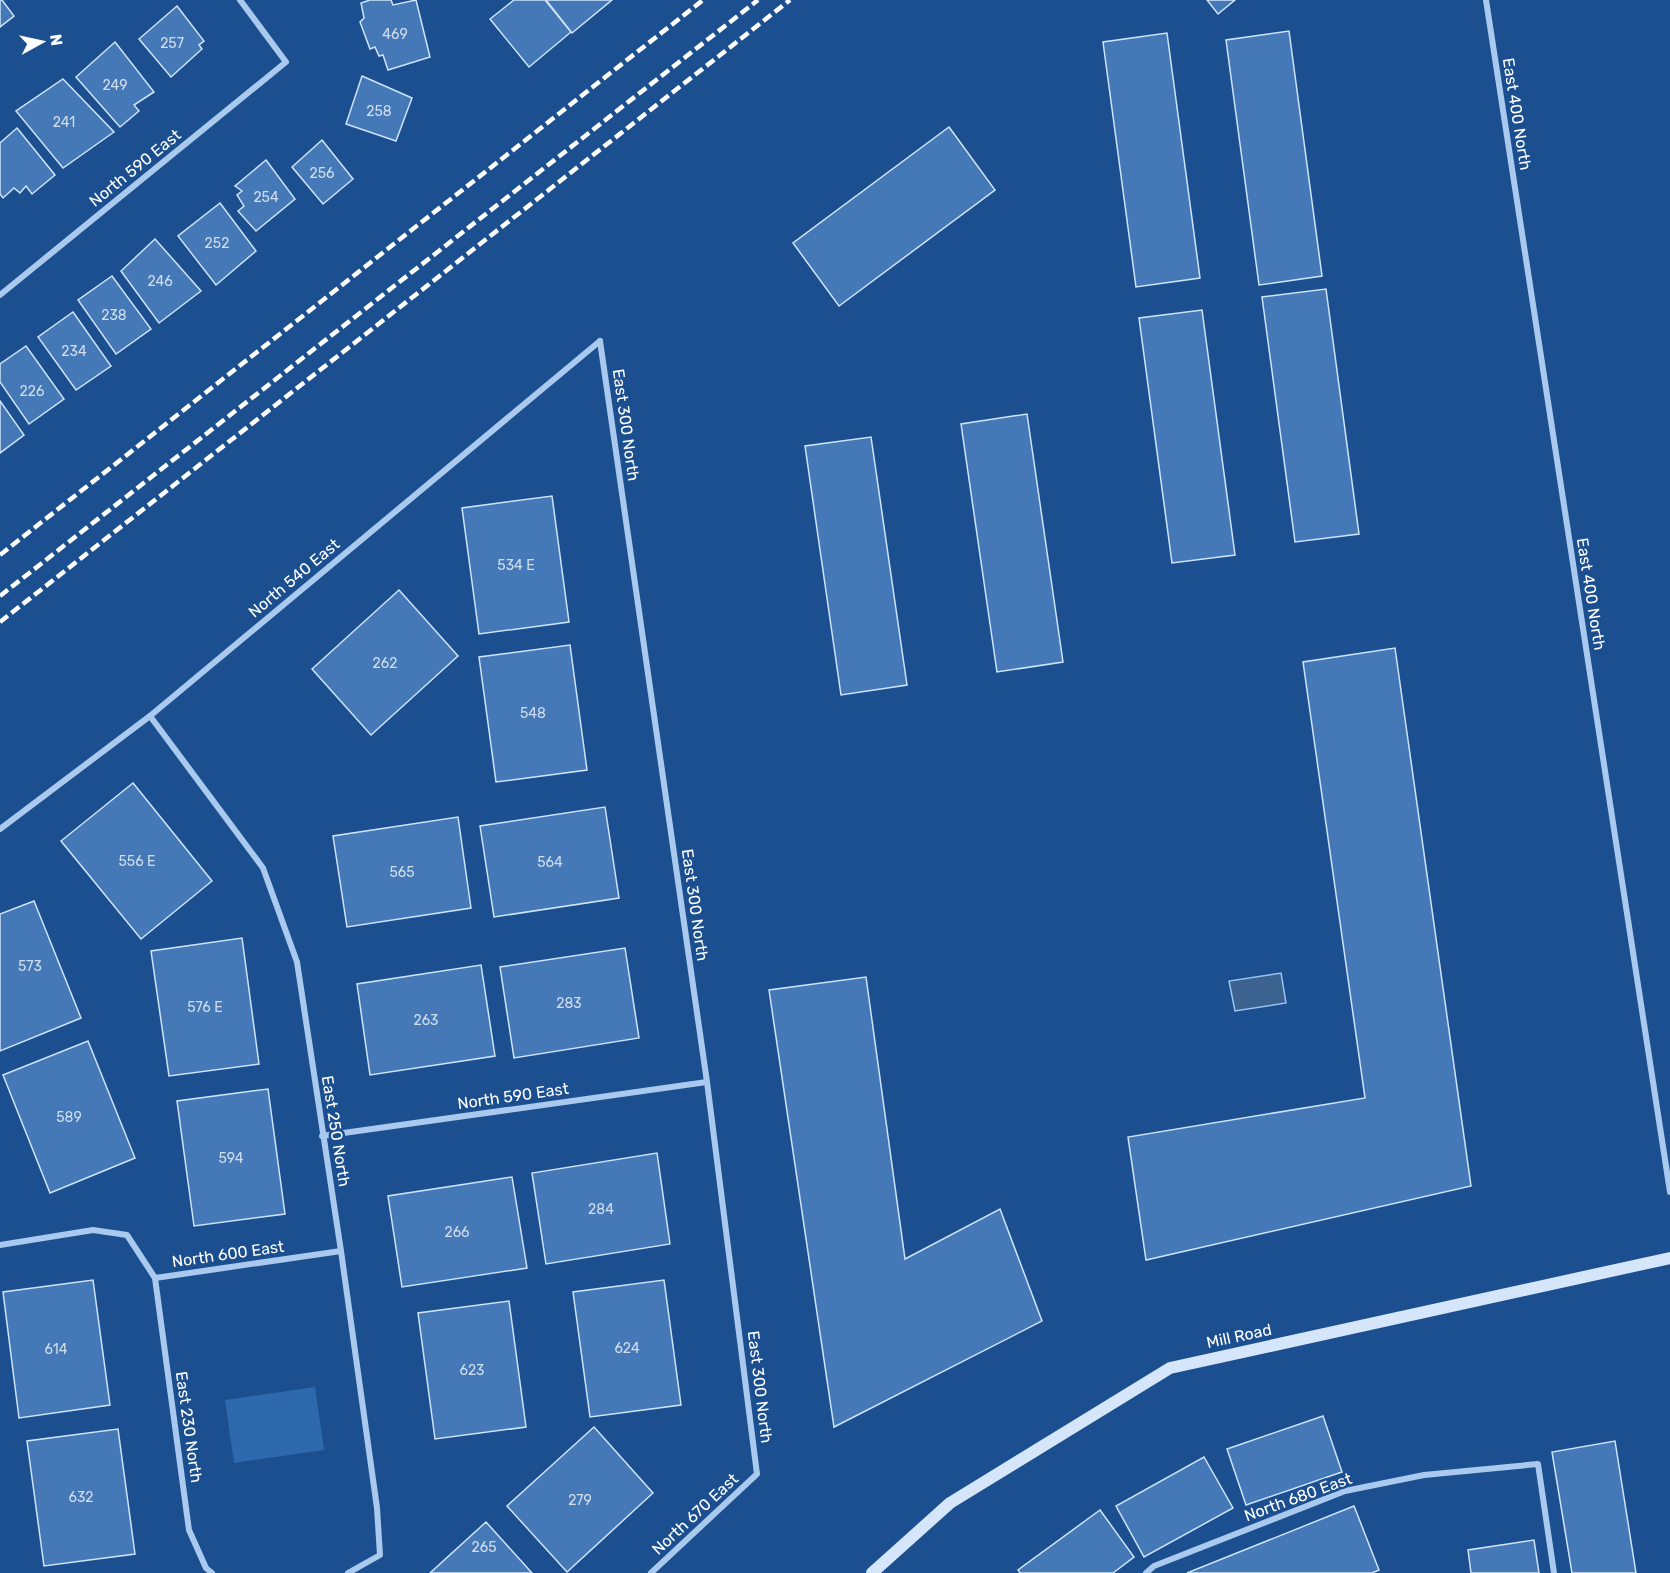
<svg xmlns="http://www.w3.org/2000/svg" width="1670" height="1573" font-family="Rubik,sans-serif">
<rect width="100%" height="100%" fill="#1b4f8f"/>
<path fill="#2e69ad" d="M 315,1387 L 324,1450 L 234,1463 L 225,1400 Z"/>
<path fill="#3c6290" stroke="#9cc4f0" stroke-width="1.5" d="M 1281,973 L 1286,1003 L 1235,1011 L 1229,981 Z"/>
<g fill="#4478b7" stroke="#cfe3fa" stroke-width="1.5">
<path d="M 0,0 L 2,0 L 14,16 L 0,27 Z"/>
<path d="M 370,0 L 391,0 L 393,5 L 416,0 L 430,57 L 388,70 L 383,55 L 379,56 L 375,47 L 370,49 L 360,22 L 364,18 L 361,3 Z"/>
<path d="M 514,0 L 545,0 L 571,32 L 529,67 L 490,19 Z"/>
<path d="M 546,0 L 612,0 L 572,33 Z"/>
<path d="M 1207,0 L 1235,0 L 1218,14 Z"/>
<path d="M 177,6 L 204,41 L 199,45 L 202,49 L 171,77 L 139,39 Z"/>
<path d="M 1289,31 L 1322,276 L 1259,285 L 1226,40 Z"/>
<path d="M 1167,33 L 1200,278 L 1136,287 L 1103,42 Z"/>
<path d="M 115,42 L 154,92 L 134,105 L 139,111 L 120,127 L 76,77 Z"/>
<path d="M 362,76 L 412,98 L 396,141 L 346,124 Z"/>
<path d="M 63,79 L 114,132 L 63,168 L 16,111 Z"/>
<path d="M 949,127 L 995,190 L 839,306 L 793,243 Z"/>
<path d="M 17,128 L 55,175 L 32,194 L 26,186 L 20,193 L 14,188 L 3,198 L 0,194 L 0,143 Z"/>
<path d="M 322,140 L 353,179 L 323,204 L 292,167 Z"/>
<path d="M 266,160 L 295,199 L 256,231 L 238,211 L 244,206 L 237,195 L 242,191 L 235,186 Z"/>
<path d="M 220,203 L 256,251 L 216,285 L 178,236 Z"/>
<path d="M 155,239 L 201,291 L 159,323 L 121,271 Z"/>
<path d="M 112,276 L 151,329 L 116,354 L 78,300 Z"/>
<path d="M 1326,289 L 1359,534 L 1295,542 L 1262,297 Z"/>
<path d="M 1202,310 L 1235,555 L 1172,563 L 1139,318 Z"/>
<path d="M 73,312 L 111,366 L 76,390 L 38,337 Z"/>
<path d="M 26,346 L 64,399 L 29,424 L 0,382 L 0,364 Z"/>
<path d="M 0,401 L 24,435 L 0,453 Z"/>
<path d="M 1027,414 L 1063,662 L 997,672 L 961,424 Z"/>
<path d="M 871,437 L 907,685 L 841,695 L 805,446 Z"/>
<path d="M 552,496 L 569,622 L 479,634 L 462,508 Z"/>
<path d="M 399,590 L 458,656 L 371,735 L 312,669 Z"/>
<path d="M 570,645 L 587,770 L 496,782 L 479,657 Z"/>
<path d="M 1395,648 L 1471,1186 L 1146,1260 L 1128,1137 L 1365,1098 L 1303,662 Z"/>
<path d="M 133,783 L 212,881 L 141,939 L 61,841 Z"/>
<path d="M 605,807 L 619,898 L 494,917 L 480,826 Z"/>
<path d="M 458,817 L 471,908 L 347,927 L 333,836 Z"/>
<path d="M 34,901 L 81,1018 L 0,1051 L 0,914 Z"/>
<path d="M 242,938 L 259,1064 L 169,1076 L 151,951 Z"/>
<path d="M 625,948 L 639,1038 L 514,1058 L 500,967 Z"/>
<path d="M 481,965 L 495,1056 L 370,1075 L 357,984 Z"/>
<path d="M 866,977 L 905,1259 L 1000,1209 L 1042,1321 L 834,1427 L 769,990 Z"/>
<path d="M 88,1041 L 135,1158 L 50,1193 L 3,1075 Z"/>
<path d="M 268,1089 L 285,1214 L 194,1226 L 177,1101 Z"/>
<path d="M 657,1153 L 670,1244 L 546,1264 L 532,1173 Z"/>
<path d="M 512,1177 L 527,1268 L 402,1287 L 388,1196 Z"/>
<path d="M 93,1280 L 110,1405 L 19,1418 L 3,1292 Z"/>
<path d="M 664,1280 L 681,1405 L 590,1417 L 573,1292 Z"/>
<path d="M 509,1301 L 526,1427 L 435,1439 L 418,1313 Z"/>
<path d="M 1323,1416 L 1342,1472 L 1246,1505 L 1227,1449 Z"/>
<path d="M 594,1427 L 653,1493 L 567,1572 L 507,1506 Z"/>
<path d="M 118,1429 L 135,1554 L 44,1566 L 27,1441 Z"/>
<path d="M 1615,1441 L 1636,1573 L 1572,1573 L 1552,1452 Z"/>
<path d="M 1204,1457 L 1233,1508 L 1144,1557 L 1116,1506 Z"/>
<path d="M 1354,1506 L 1379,1570 L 1372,1573 L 1187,1573 Z"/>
<path d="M 1100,1510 L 1134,1557 L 1113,1573 L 1020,1573 L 1018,1570 Z"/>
<path d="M 486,1522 L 532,1573 L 430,1573 Z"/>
<path d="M 1534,1540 L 1539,1573 L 1471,1573 L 1468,1550 Z"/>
</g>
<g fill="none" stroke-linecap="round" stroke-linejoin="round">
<g stroke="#a9c9ee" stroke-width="6">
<path d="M 1486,0 L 1670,1192"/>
<path d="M 0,295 L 286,62 L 240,0"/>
<path d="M 600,341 L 707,1082 L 757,1474 L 651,1573"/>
<path d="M 150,716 L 263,868 L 297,962 L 341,1251 L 377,1508 L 380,1555 L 348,1573"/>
<path d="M 0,829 L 150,716 L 600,341"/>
<path d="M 322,1136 L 707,1082"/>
<path d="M 0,1245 L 93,1230 L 127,1235 L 155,1278 L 341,1251"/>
<path d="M 155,1278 L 189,1530 L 206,1568 L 212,1573"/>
<path d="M 1146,1573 L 1154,1566 L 1345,1491 L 1424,1475 L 1538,1464 L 1554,1573"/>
</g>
<path stroke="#d6e6fa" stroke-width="12" d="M 872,1573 L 950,1503 L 1170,1368 L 1670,1258"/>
<g stroke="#fff" stroke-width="4.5" stroke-dasharray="10 4.5" stroke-linecap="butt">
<path d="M 0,555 L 703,0"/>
<path d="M 0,596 L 758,0"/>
<path d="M 0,622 L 790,0"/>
</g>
</g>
<g text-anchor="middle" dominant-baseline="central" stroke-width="5" stroke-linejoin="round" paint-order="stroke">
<g font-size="14" fill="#d0dded">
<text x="395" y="34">469</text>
<text x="172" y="43">257</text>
<text x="115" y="85">249</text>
<text x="379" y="111">258</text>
<text x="64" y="122">241</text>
<text x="322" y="173">256</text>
<text x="266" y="197">254</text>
<text x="217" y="243">252</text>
<text x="160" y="281">246</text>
<text x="114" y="315">238</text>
<text x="74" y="351">234</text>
<text x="32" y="391">226</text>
<text x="516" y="565">534 E</text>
<text x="385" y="663">262</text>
<text x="533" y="713">548</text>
<text x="137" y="861">556 E</text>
<text x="550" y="862">564</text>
<text x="402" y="872">565</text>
<text x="30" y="966">573</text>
<text x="569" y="1003">283</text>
<text x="205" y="1007">576 E</text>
<text x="426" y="1020">263</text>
<text x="69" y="1117">589</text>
<text x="231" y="1158">594</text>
<text x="601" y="1209">284</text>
<text x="457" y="1232">266</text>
<text x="627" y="1348">624</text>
<text x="56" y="1349">614</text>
<text x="472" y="1370">623</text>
<text x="81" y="1497">632</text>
<text x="580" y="1500">279</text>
<text x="484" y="1547">265</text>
</g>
<g font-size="16" fill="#fff" stroke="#1b4f8f">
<text transform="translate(1517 114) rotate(81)">East 400 North</text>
<text transform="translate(135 168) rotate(-39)">North 590 East</text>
<text transform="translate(626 425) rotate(82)">East 300 North</text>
<text transform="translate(294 578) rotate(-40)">North 540 East</text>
<text transform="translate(1591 594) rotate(81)">East 400 North</text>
<text transform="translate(695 905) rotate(82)">East 300 North</text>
<text transform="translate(513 1096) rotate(-8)">North 590 East</text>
<text transform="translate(336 1131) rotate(81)">East 250 North</text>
<text transform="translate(228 1254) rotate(-8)">North 600 East</text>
<text transform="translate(1239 1336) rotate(-12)">Mill Road</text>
<text transform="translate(760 1387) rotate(83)">East 300 North</text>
<text transform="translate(189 1427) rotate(82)">East 230 North</text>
<text transform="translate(1298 1497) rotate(-20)">North 680 East</text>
<text transform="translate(695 1514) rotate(-43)">North 670 East</text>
</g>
</g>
<g transform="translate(42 42) rotate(82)" stroke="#1b4f8f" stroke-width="4.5" paint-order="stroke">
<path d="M0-4.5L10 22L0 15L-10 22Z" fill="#ffffff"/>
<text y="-9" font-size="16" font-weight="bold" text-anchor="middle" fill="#ffffff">N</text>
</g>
</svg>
